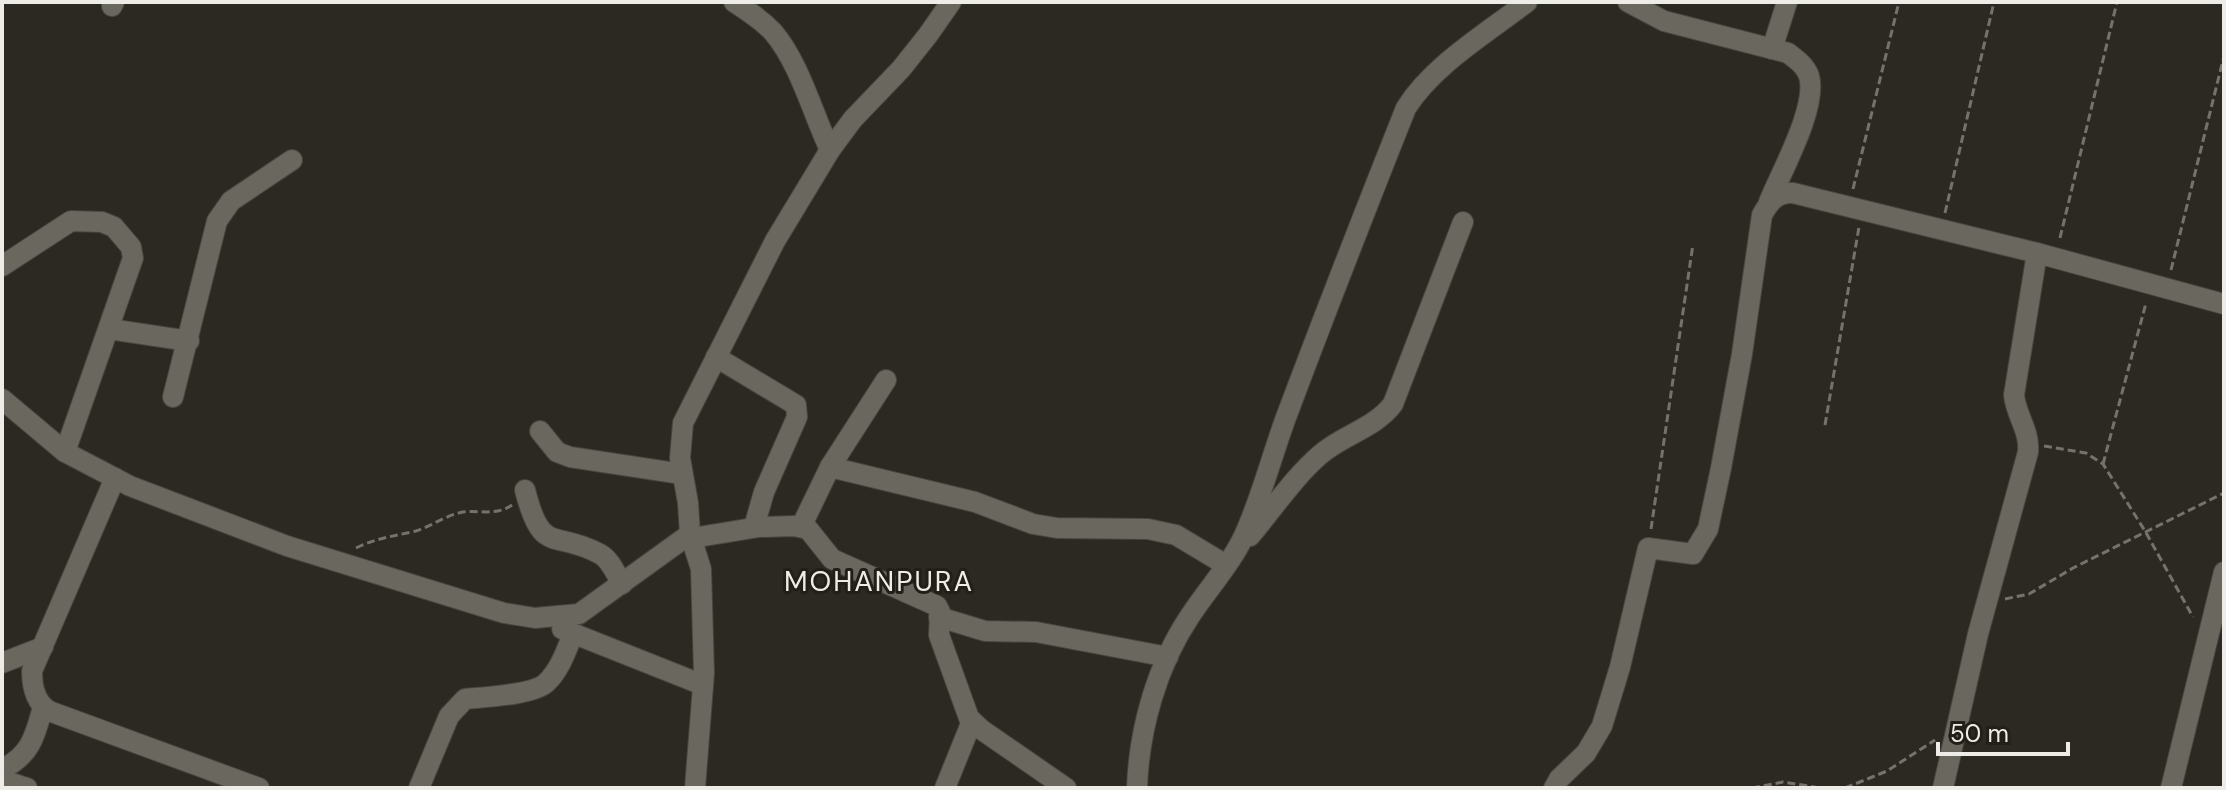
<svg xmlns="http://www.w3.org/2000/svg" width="2226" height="790" font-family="'DM Sans',sans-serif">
<rect width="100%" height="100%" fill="#2c2822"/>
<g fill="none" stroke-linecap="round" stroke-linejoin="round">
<g stroke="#484640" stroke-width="22">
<g id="street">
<path d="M 734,2 C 748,11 762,20 773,32 C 799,62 813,114 830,150"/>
<path d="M 1628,2 L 1664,21 L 1788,53 C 1797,60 1805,65 1809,76 C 1818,107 1781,172 1769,202"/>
<path d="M 112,6 L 114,2"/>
<path d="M 1772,49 L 1787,2"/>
<path d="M 2,266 L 71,221 L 102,222 L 114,227 L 131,247 L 133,258 L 65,452"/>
<path d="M 109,329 L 189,341"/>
<path d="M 716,357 L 796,405 L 797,417 L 764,492 L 754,527"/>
<path d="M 173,397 L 217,221 L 231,201 L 292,160"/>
<path d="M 2,399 L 65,452 L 130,486 L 287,546 L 504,613 L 535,618 L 579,614 L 690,534"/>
<path d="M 540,431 L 557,452 L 570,457 L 682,474"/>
<path d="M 830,467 L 975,502 L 1033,524 L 1057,528 L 1148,529 L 1176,535 L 1226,565"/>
<path d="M 115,478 L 32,671 C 32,687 35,702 49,711 L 259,788"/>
<path d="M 525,490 C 542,557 554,529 600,554 C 610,559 616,574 622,584"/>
<path d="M 801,527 L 830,467 L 886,380"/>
<path d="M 1250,536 C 1273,509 1294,477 1321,454 C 1343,435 1375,428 1393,404 L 1463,222"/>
<path d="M 692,538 L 759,527 L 794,526 L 808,529 L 832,559 L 937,606 L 940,612 L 939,635 L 969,718 L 982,730 L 1066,788"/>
<path d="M 939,617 L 985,631 L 1036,632 L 1168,657"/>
<path d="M 562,629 L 703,685"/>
<path d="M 2,663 L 43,647"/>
<path d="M 2,769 C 31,755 35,736 43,707"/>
<path d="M 2,780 L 27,788"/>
<path d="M 419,788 L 449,716 L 465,699 C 484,697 533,695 546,683 C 560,670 566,651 573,634"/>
<path d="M 695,788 L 704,673 L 701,569 L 690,534 L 688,503 L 680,458 L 683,423 L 775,241 L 830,150 L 853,119 L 901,69 L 928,35 L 951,2"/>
<path d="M 945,788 L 972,721"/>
<path d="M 1137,788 C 1139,729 1157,665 1190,616 C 1209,587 1234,561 1247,529 C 1262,494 1272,456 1285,420 C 1324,316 1365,211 1406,108 C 1433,65 1487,33 1527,2"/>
<path d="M 1554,788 L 1559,779 L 1586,753 L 1602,726 L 1620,667 L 1648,548 L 1693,554 L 1708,529 L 1721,468 L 1742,354 L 1762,215 C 1769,202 1777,192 1793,193 L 2037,253 L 2224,304"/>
<path d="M 1943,788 L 1978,634 L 2028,452 C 2030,430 2016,416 2014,395 L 2037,253"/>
<path d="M 2171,788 L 2224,572"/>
</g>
</g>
<g stroke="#75726d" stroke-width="3" stroke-dasharray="8 4" stroke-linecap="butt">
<path d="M 1853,189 L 1899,2"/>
<path d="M 1945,213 L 1994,2"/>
<path d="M 2060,238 L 2117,2"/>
<path d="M 2171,270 L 2224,56"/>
<path d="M 1825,425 L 1859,227"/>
<path d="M 2044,446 L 2086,453 L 2103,464 L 2145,531 L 2193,617"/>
<path d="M 2103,464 L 2146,303"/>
<path d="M 1651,529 L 1693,244"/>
<path d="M 356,548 C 376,538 395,536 416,531 C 432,526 446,515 463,512 C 479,510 497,516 512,505"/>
<path d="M 2005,599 L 2029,594 L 2073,568 L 2224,493"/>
<path d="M 1752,788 L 1783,782 L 1821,788"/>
<path d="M 1845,788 L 1887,771 L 1935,740"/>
</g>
<use href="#street" stroke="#6a675f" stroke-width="20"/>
</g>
<g text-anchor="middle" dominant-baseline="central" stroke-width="6" stroke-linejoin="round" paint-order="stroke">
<g font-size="28" letter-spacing="2" fill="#eeece7" stroke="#221f18">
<text x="879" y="581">MOHANPURA</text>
</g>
</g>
<rect width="2226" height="790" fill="none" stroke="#eeece7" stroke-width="8"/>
<path d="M1938 742v12h130v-12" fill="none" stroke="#eeece7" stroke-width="4"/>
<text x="1950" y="742" font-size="24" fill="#eeece7" stroke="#221f18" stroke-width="6" paint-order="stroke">50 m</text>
</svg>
